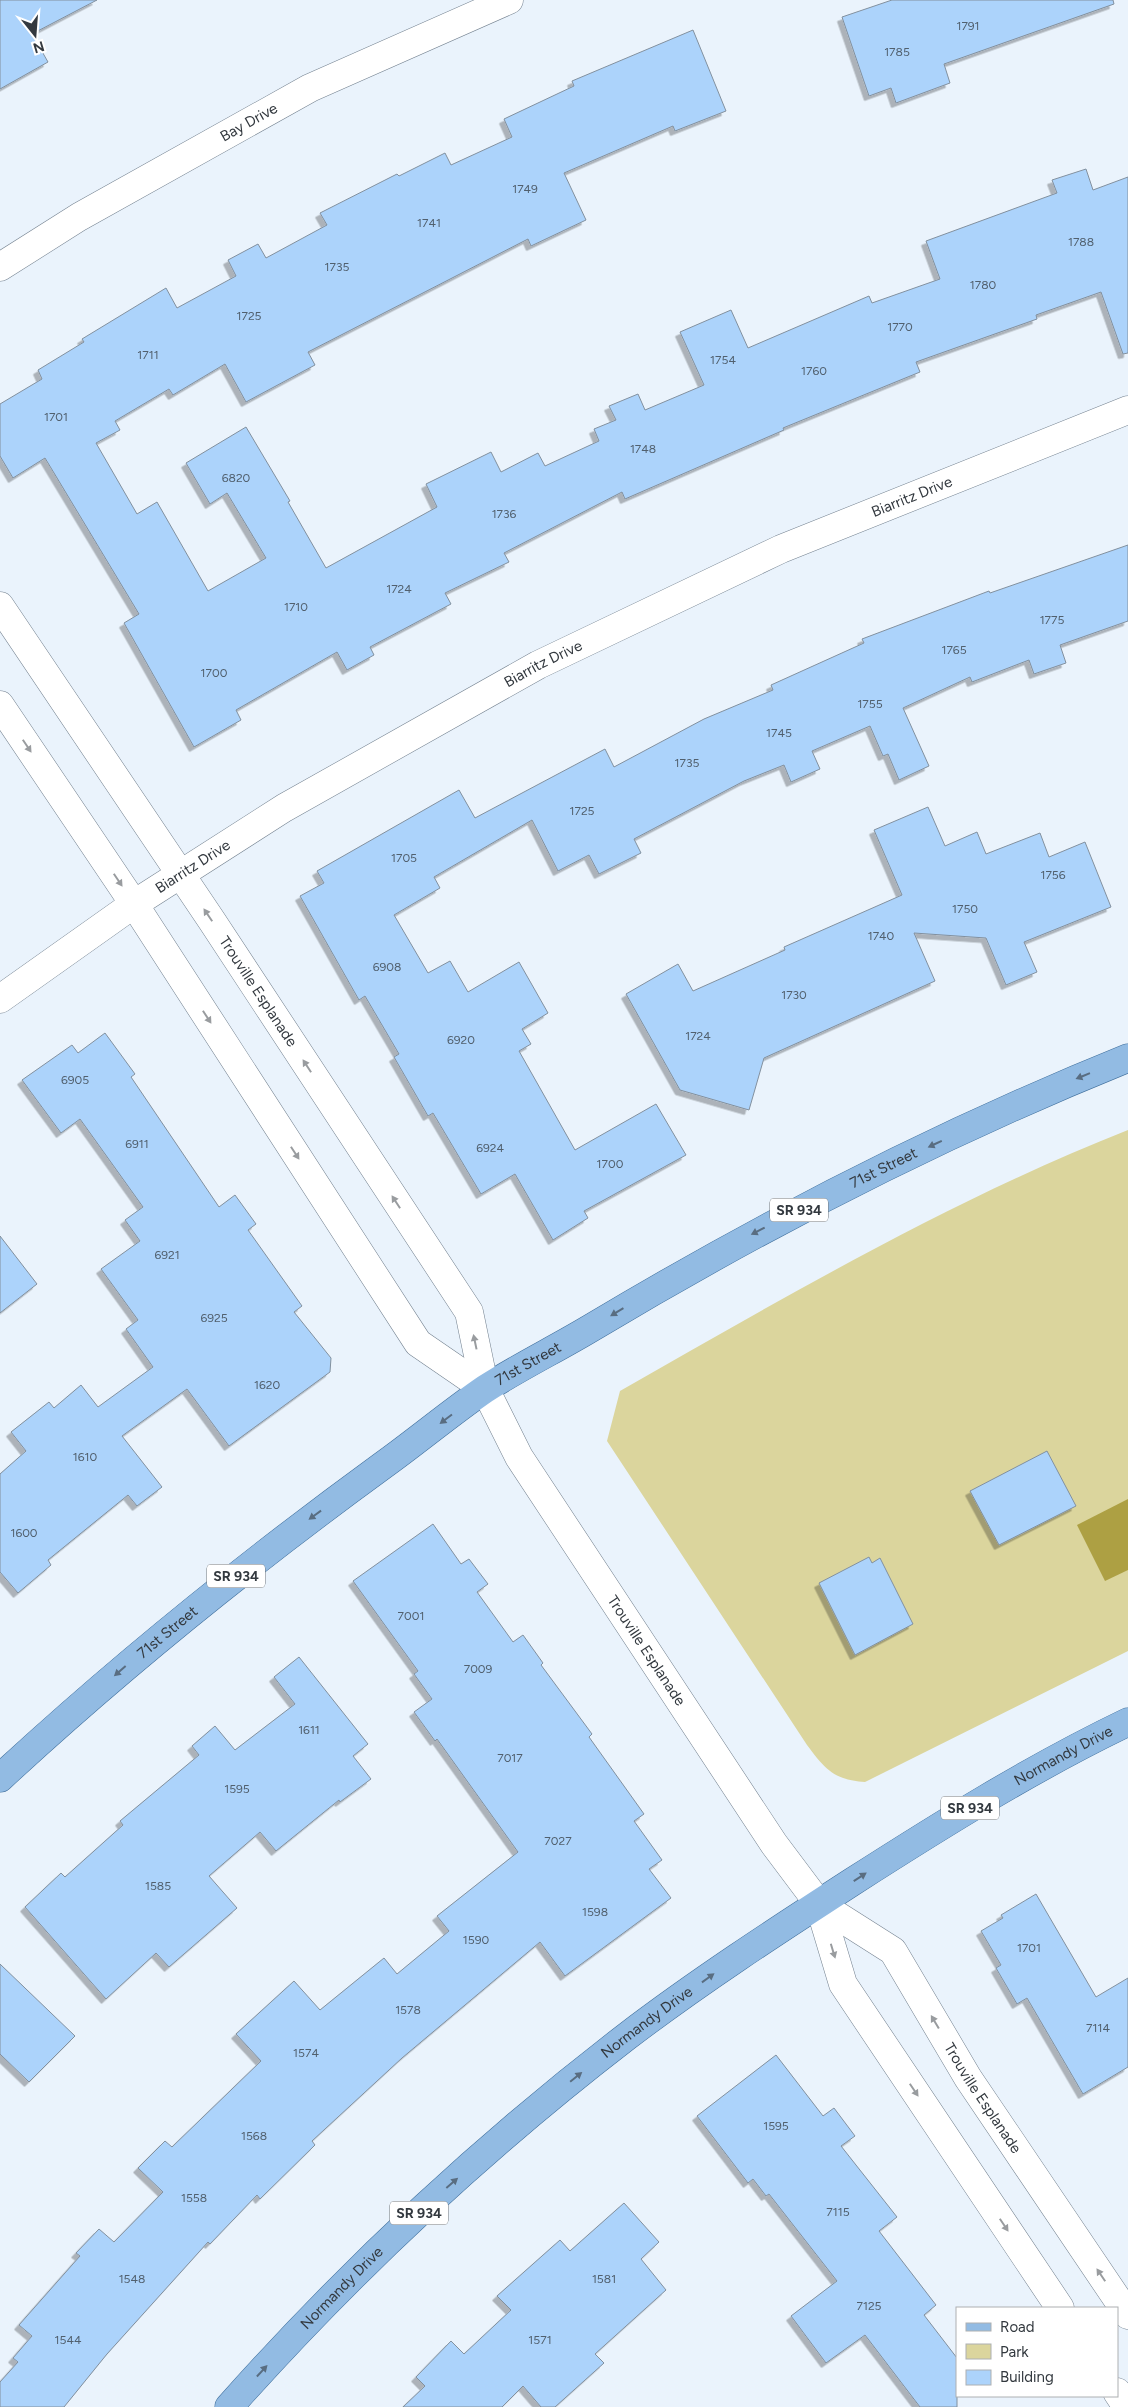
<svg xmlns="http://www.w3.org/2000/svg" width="1128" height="2407" font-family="Figtree,sans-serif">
<defs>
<filter id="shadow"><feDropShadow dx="-4.5" dy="4.5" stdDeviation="0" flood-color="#0004"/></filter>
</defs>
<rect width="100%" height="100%" fill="#eaf3fc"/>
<path fill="#dbd59d" d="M 1128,1130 L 1128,1651 L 865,1782 C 834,1780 825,1769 807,1745 L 607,1441 L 620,1391 C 785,1297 951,1200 1128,1130 Z"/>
<path fill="#ada043" d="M 1128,1499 L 1128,1570 L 1105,1581 L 1077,1525 Z"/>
<g fill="#acd3fb" stroke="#82909e" filter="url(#shadow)">
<path d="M 0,0 L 97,0 L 32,34 L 48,62 L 0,89 Z"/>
<path d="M 892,0 L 1113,0 L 1114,4 L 944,64 L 950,83 L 896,103 L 891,88 L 869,96 L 842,17 Z"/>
<path d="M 693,30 L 726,111 L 675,131 L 673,126 L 564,173 L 586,220 L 531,246 L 528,239 L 308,352 L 315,365 L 246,402 L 225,364 L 173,395 L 169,389 L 115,421 L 120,430 L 96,443 L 137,514 L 157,502 L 208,591 L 266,558 L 227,493 L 210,504 L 186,463 L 246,427 L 290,501 L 288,502 L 326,568 L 437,507 L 426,484 L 491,452 L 501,472 L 538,453 L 545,466 L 599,441 L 594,429 L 616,420 L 609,406 L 638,394 L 645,410 L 704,385 L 680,332 L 731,310 L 748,348 L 869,296 L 872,303 L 940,279 L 926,241 L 1057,193 L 1052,180 L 1086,169 L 1093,190 L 1128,177 L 1128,353 L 1123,354 L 1101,292 L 1036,315 L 1037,319 L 916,362 L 920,372 L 783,428 L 784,430 L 625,499 L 622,492 L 504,553 L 509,562 L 445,593 L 451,604 L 370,647 L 374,655 L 347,670 L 337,652 L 236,710 L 241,720 L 194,747 L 124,623 L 139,614 L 45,458 L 13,478 L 0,456 L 0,404 L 42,379 L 38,370 L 84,342 L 82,339 L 166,288 L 177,308 L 236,276 L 228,260 L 258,244 L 266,258 L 327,225 L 320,213 L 397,174 L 399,176 L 445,153 L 451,165 L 512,137 L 504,119 L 574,86 L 572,81 Z"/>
<path d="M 1128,545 L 1128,621 L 1060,645 L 1066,663 L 1034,674 L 1029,660 L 972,682 L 970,677 L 903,708 L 929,766 L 899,780 L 888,754 L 883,756 L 870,726 L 812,751 L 820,769 L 791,782 L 784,765 L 744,781 L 634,839 L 641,853 L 599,874 L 589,855 L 558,871 L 532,820 L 434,877 L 440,888 L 394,915 L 428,973 L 450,961 L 468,992 L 519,962 L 548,1013 L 522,1029 L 531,1044 L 519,1051 L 575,1150 L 656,1104 L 686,1155 L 584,1211 L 588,1218 L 553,1240 L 515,1174 L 481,1194 L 433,1113 L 428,1116 L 394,1057 L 399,1054 L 365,996 L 359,1000 L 300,896 L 324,883 L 317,871 L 459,790 L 475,818 L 605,749 L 614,767 L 704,719 L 773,690 L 771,685 L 864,643 L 862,639 L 989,591 L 990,593 Z"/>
<path d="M 928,807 L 945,846 L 977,832 L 986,854 L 1040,833 L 1049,857 L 1085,842 L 1111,907 L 1024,942 L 1037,972 L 1006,985 L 986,938 L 914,933 L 935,981 L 764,1058 L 749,1110 L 680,1090 L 626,994 L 678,964 L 693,991 L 785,950 L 784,947 L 902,895 L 874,830 Z"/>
<path d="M 105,1033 L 135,1074 L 131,1077 L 219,1207 L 235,1195 L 256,1224 L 248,1230 L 302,1306 L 294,1312 L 331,1358 L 330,1372 L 229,1446 L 187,1389 L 122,1436 L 162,1487 L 137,1506 L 128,1495 L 48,1560 L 51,1565 L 18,1593 L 0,1572 L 0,1474 L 26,1451 L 11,1432 L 49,1402 L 54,1408 L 81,1385 L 98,1407 L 153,1367 L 126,1329 L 138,1320 L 101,1269 L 140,1241 L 125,1220 L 143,1207 L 80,1119 L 61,1133 L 22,1080 L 72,1045 L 78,1053 Z"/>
<path d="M 0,1236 L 37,1284 L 0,1313 Z"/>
<path d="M 1047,1451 L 1076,1506 L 999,1545 L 970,1491 Z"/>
<path d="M 433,1524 L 461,1564 L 469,1559 L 488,1584 L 477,1592 L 513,1642 L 523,1635 L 543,1663 L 541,1665 L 592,1734 L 589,1737 L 644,1814 L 634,1821 L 662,1860 L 649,1869 L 671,1898 L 565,1976 L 540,1942 L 402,2058 L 312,2141 L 315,2145 L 260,2199 L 257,2195 L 210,2244 L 208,2242 L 107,2354 L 64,2407 L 0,2407 L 0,2382 L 18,2362 L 13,2358 L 32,2336 L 19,2325 L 80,2256 L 76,2253 L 99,2229 L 114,2242 L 163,2192 L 138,2168 L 165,2141 L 172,2147 L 261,2061 L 236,2034 L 294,1981 L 320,2010 L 384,1958 L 397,1974 L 449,1931 L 437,1916 L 518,1852 L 437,1739 L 435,1741 L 414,1712 L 432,1699 L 414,1674 L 418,1671 L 353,1581 Z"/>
<path d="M 869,1557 L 872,1563 L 880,1558 L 913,1624 L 855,1655 L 819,1583 Z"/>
<path d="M 299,1657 L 368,1744 L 353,1756 L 371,1779 L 340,1802 L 339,1800 L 276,1851 L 260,1832 L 209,1876 L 237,1908 L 169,1967 L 156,1953 L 106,1999 L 25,1907 L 61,1873 L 65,1877 L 123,1825 L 120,1821 L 199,1755 L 192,1746 L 215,1726 L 235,1750 L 295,1704 L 274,1677 Z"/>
<path d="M 1036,1894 L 1096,1997 L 1128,1978 L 1128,2067 L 1083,2094 L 1027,1998 L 1017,2004 L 996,1968 L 1001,1965 L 981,1931 L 1003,1918 L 1001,1915 Z"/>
<path d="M 0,1964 L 75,2036 L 29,2082 L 0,2054 Z"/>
<path d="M 776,2055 L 823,2116 L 834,2108 L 855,2136 L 841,2146 L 897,2217 L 879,2231 L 936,2305 L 924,2315 L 957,2358 L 957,2407 L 920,2407 L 865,2335 L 826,2363 L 791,2316 L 837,2281 L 769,2194 L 766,2196 L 753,2179 L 748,2183 L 697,2116 Z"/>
<path d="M 624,2203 L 659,2242 L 641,2259 L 666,2290 L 595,2354 L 604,2363 L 555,2407 L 541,2407 L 523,2386 L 502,2407 L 403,2407 L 425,2386 L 416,2377 L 451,2341 L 464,2354 L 511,2310 L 497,2296 L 560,2240 L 570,2251 Z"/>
</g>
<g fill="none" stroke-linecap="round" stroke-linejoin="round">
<g stroke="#748290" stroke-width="29">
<g id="street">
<path id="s1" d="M 0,267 L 79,217 L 310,88 L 509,0"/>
<path id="s2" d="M 0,606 L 212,921 L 469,1312 L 485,1389 L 519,1457 L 774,1844 L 819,1904 L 843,1984 L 1060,2308"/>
<path d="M 0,705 L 134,904 L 418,1343 L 485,1389"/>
<path id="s3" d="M 0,999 L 134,904 L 284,808 L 538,665 L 781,549 L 1128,410"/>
<path id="s4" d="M 819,1904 L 893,1951 L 968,2078 L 1128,2315"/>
<path d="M 1117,2392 L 1127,2407"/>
</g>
</g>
<g stroke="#41709d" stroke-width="29">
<g id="primary">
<path id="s5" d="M 0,1778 C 121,1666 249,1563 382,1466 C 417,1441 450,1413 485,1389 C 519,1367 556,1349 591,1328 C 763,1225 942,1133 1128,1058"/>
<path id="s6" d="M 229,2407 C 349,2272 483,2147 626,2037 C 698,1982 775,1932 852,1882 C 941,1825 1032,1768 1128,1722"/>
</g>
</g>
<use href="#street" stroke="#fff" stroke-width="28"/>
<use href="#primary" stroke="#92bbe3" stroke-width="28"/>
</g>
<defs><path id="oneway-solid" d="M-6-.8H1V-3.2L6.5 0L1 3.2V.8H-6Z" transform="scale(1.25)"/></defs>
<g fill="#999c9f">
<use href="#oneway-solid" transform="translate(27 746) rotate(56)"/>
<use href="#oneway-solid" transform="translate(118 880) rotate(56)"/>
<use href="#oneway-solid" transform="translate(208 915) rotate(-124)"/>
<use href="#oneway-solid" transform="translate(207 1017) rotate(57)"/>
<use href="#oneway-solid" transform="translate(307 1066) rotate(-123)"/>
<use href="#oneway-solid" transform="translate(295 1153) rotate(57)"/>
<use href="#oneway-solid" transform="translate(396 1202) rotate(-123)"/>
<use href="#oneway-solid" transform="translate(475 1342) rotate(-102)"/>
<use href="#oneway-solid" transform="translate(833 1951) rotate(73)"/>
<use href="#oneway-solid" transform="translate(935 2022) rotate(-121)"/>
<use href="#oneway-solid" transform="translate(914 2090) rotate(56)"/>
<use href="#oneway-solid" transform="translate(1004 2225) rotate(56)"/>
<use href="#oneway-solid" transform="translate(1101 2275) rotate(-124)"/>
</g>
<g fill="#596d81">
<use href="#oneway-solid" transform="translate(1083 1076) rotate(158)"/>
<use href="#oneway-solid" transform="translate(935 1144) rotate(155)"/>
<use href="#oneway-solid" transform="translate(758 1231) rotate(153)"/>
<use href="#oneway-solid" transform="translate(617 1312) rotate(149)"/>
<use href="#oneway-solid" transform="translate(446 1419) rotate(143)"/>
<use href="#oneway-solid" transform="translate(315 1515) rotate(144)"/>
<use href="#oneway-solid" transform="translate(120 1671) rotate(139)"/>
<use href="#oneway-solid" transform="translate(860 1877) rotate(-33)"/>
<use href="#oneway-solid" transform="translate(708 1978) rotate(-36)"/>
<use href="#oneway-solid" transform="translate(576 2077) rotate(-39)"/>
<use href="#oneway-solid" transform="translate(452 2183) rotate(-41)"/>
<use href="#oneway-solid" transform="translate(262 2371) rotate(-47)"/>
</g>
<g text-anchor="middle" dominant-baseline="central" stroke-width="4" stroke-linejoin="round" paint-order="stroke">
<g font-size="12" fill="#51606e">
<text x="968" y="26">1791</text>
<text x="897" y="52">1785</text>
<text x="525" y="189">1749</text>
<text x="429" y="223">1741</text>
<text x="1081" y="242">1788</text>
<text x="337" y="267">1735</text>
<text x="983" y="285">1780</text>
<text x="249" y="316">1725</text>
<text x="900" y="327">1770</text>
<text x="148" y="355">1711</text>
<text x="723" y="360">1754</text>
<text x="814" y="371">1760</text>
<text x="56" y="417">1701</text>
<text x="643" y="449">1748</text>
<text x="236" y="478">6820</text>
<text x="504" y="514">1736</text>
<text x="399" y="589">1724</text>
<text x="296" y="607">1710</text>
<text x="1052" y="620">1775</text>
<text x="954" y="650">1765</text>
<text x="214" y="673">1700</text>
<text x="870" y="704">1755</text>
<text x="779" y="733">1745</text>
<text x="687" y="763">1735</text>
<text x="582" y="811">1725</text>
<text x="404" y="858">1705</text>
<text x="1053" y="875">1756</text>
<text x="965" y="909">1750</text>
<text x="881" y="936">1740</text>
<text x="387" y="967">6908</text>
<text x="794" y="995">1730</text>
<text x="698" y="1036">1724</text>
<text x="461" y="1040">6920</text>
<text x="75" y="1080">6905</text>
<text x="137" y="1144">6911</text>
<text x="490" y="1148">6924</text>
<text x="610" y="1164">1700</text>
<text x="167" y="1255">6921</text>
<text x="214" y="1318">6925</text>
<text x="267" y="1385">1620</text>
<text x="85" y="1457">1610</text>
<text x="24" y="1533">1600</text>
<text x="411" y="1616">7001</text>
<text x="478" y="1669">7009</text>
<text x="309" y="1730">1611</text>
<text x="510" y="1758">7017</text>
<text x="237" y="1789">1595</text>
<text x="558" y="1841">7027</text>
<text x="158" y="1886">1585</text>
<text x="595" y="1912">1598</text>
<text x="476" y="1940">1590</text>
<text x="1029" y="1948">1701</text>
<text x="408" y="2010">1578</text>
<text x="1098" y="2028">7114</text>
<text x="306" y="2053">1574</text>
<text x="776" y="2126">1595</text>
<text x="254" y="2136">1568</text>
<text x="194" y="2198">1558</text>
<text x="838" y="2212">7115</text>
<text x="132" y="2279">1548</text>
<text x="604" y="2279">1581</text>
<text x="869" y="2306">7125</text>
<text x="68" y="2340">1544</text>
<text x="540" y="2340">1571</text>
</g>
<g fill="#fff" stroke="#707479" stroke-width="1">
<rect x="770" y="1198.5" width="58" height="23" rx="4"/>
<rect x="207" y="1564.5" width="58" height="23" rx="4"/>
<rect x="941" y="1796.5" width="58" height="23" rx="4"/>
<rect x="390" y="2201.5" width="58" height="23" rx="4"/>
</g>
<g font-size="14" font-weight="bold" fill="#33393f">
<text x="799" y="1210">SR 934</text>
<text x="236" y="1576">SR 934</text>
<text x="970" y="1808">SR 934</text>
<text x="419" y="2213">SR 934</text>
</g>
<g font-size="15" fill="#33393f" stroke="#fff">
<text stroke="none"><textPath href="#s1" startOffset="288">Bay Drive</textPath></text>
<text stroke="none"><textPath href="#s3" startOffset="1044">Biarritz Drive</textPath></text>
<text stroke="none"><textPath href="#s3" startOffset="639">Biarritz Drive</textPath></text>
<text stroke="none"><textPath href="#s3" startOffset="234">Biarritz Drive</textPath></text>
<text stroke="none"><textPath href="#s2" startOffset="464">Trouville Esplanade</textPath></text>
<text stroke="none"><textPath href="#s5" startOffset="1078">71st Street</textPath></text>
<text stroke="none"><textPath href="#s5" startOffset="672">71st Street</textPath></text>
<text stroke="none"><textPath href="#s5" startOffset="222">71st Street</textPath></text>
<text stroke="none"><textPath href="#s2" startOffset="1234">Trouville Esplanade</textPath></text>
<text stroke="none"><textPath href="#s6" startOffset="1064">Normandy Drive</textPath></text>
<text stroke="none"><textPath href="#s6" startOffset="569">Normandy Drive</textPath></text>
<text stroke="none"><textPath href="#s4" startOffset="260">Trouville Esplanade</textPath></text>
<text stroke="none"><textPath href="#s6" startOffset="164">Normandy Drive</textPath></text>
</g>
</g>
<rect x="956" y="2307" width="162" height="90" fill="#ffffff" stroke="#adb0b2"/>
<rect x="966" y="2323" width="25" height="8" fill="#92bbe3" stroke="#adb0b2"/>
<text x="1000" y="2332" font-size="15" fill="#33393f">Road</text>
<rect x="966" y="2344" width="25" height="15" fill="#dbd59d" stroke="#adb0b2"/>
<text x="1000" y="2357" font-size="15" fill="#33393f">Park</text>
<rect x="966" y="2370" width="25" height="15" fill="#acd3fb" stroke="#adb0b2"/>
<text x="1000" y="2382" font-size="15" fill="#33393f">Building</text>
<g transform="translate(35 35) rotate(163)" stroke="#ffffff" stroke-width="4" paint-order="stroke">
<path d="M0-4L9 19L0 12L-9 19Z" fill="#33393f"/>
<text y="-8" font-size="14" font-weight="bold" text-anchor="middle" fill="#33393f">N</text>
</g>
</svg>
